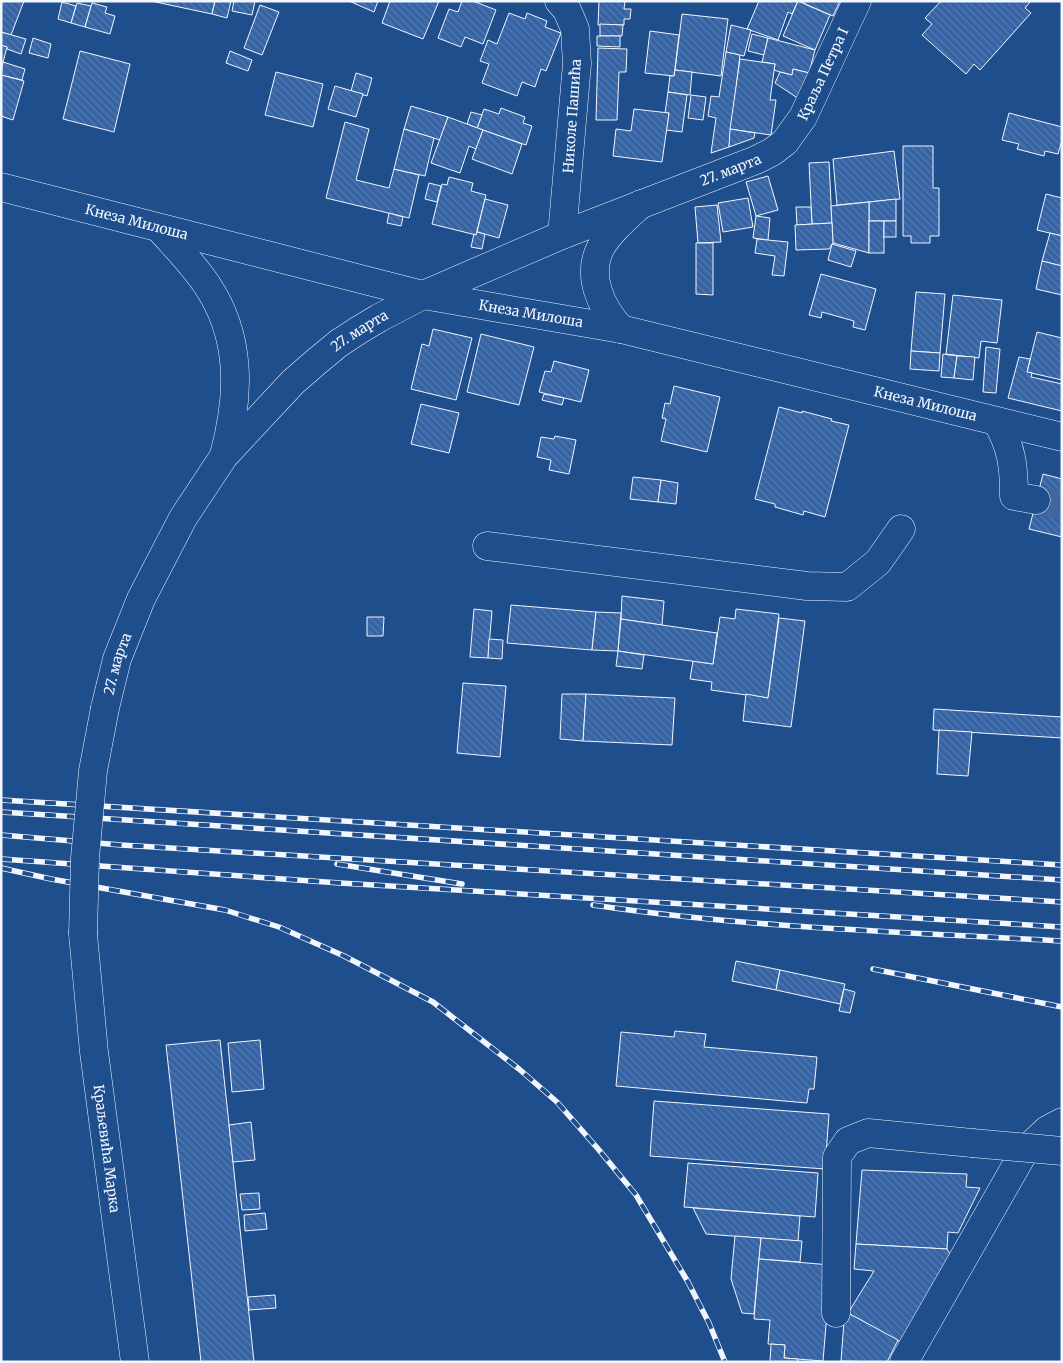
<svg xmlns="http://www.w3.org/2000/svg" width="1063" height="1363" font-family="Merriweather,serif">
<defs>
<pattern id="building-back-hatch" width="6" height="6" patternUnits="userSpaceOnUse" patternTransform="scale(1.25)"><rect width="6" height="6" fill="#3563a3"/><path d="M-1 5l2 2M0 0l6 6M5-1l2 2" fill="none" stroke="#537ab1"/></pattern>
</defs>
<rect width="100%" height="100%" fill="#1f4e8c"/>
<g fill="url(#building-back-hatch)" stroke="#f2f6ff">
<path d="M 1,1 L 24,1 L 11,35 L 1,32 Z"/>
<path d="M 151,1 L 215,1 L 212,14 Z"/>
<path d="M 215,1 L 231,1 L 227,18 L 212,14 Z"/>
<path d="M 234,1 L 255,1 L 252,15 L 232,11 Z"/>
<path d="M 349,1 L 378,1 L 374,12 Z"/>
<path d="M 390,1 L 439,1 L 423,39 L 382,23 Z"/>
<path d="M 462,1 L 473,1 L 496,10 L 483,44 L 465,37 L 461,47 L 438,38 L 449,9 L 458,12 Z"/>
<path d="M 599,1 L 625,1 L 624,9 L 631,9 L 630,19 L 624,19 L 624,25 L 598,25 Z"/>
<path d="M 759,1 L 798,1 L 792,14 L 788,12 L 778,40 L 747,29 Z"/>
<path d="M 798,1 L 830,15 L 815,50 L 783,36 Z"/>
<path d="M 804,1 L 840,1 L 833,16 L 803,3 Z"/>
<path d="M 941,1 L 1031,1 L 1025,8 L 1031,13 L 980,70 L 974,64 L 966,74 L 922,35 L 932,24 L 925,18 Z"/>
<path d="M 62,2 L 76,6 L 71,23 L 58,19 Z"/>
<path d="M 77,3 L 91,6 L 85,27 L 71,23 Z"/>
<path d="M 92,3 L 107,7 L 105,13 L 115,16 L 110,34 L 85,27 Z"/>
<path d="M 260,5 L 279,12 L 262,55 L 244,48 Z"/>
<path d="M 509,13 L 525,19 L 527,13 L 547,21 L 545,27 L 561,33 L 546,71 L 541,69 L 535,87 L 522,82 L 517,96 L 482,83 L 489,64 L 480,61 L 488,40 L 497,44 Z"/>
<path d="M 682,14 L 728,19 L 721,76 L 675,70 Z"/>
<path d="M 600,24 L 623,25 L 622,36 L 600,36 Z"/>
<path d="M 731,25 L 751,30 L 744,56 L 726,52 Z"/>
<path d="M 650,31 L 679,35 L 674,76 L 645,73 Z"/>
<path d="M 1,32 L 26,39 L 21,54 L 7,49 L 7,47 L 1,45 Z"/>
<path d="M 752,34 L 768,38 L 764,55 L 748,51 Z"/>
<path d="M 597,36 L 620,36 L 620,47 L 597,46 Z"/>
<path d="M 33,38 L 51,44 L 48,58 L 29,53 Z"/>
<path d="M 768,38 L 815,50 L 809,73 L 793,69 L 792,75 L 780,72 L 774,70 L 775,64 L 762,62 Z"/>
<path d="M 1,45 L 7,47 L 3,62 L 1,62 Z"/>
<path d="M 598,48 L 627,49 L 626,72 L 619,72 L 617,120 L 596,120 Z"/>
<path d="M 80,51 L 130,64 L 114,132 L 63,119 Z"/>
<path d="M 230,51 L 252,60 L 248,71 L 226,63 Z"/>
<path d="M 726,52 L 740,55 L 729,147 L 711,153 L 716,118 L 708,116 L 711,96 L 719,97 Z"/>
<path d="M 740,59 L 775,64 L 770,100 L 776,100 L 771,135 L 730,129 Z"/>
<path d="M 3,62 L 25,69 L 22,80 L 1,75 Z"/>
<path d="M 793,69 L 809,73 L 799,99 L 775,83 L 780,72 L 792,75 Z"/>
<path d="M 675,70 L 692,72 L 690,95 L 668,92 L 670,76 L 674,76 Z"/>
<path d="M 276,72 L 323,84 L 313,127 L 265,115 Z"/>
<path d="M 356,73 L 372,78 L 367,96 L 351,91 Z"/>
<path d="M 1,75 L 24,81 L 13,120 L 1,116 Z"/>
<path d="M 335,86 L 363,94 L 356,117 L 328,109 Z"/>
<path d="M 668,92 L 687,95 L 682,132 L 666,130 L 669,113 L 665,113 Z"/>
<path d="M 691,95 L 706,97 L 703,120 L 688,118 Z"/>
<path d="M 411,106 L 448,117 L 440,140 L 404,129 Z"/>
<path d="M 501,108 L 525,117 L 523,123 L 532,126 L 526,145 L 477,128 L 484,109 L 499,114 Z"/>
<path d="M 634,109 L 669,113 L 662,162 L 613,156 L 616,129 L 631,131 Z"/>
<path d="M 471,112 L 482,115 L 477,128 L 467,124 Z"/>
<path d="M 1009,113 L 1062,127 L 1062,140 L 1058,154 L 1045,151 L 1044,156 L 1017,149 L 1019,144 L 1002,140 Z"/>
<path d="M 448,117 L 483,130 L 476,149 L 469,146 L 460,173 L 431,163 Z"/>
<path d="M 345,122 L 369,129 L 356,180 L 389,188 L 394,169 L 419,175 L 409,218 L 326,198 Z"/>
<path d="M 404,129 L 434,138 L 425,176 L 394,169 Z"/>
<path d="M 730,129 L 755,133 L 754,138 L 729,147 Z"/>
<path d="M 483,130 L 522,144 L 512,174 L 472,159 Z"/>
<path d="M 903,146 L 933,146 L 933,188 L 939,188 L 939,236 L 930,236 L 930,243 L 911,243 L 911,236 L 903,236 Z"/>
<path d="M 894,151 L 900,199 L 837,205 L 833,159 Z"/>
<path d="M 829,162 L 832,223 L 812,224 L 809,163 Z"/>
<path d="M 768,176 L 778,210 L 756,216 L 746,182 Z"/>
<path d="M 449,177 L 473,183 L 471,191 L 486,195 L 476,235 L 432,224 L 442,184 L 447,185 Z"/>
<path d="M 429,183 L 441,186 L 437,202 L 425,199 Z"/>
<path d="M 1046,194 L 1062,198 L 1062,236 L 1037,230 Z"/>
<path d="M 748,198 L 753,227 L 723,232 L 718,203 Z"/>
<path d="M 485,199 L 508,205 L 499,238 L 477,232 Z"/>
<path d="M 896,199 L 896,221 L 869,221 L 869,202 Z"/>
<path d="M 869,202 L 869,253 L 833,243 L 831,206 Z"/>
<path d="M 717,205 L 721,242 L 698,243 L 695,207 Z"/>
<path d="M 796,207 L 811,207 L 812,224 L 797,225 Z"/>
<path d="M 389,213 L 403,217 L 401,226 L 387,223 Z"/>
<path d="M 756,216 L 770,218 L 768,240 L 753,238 Z"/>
<rect x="869" y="221" width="15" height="32"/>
<rect x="884" y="221" width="12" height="16"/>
<path d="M 832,223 L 833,243 L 829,249 L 796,250 L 795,225 Z"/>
<path d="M 477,232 L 485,234 L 482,249 L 471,247 L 474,234 L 476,235 Z"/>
<path d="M 1050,233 L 1062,236 L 1062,266 L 1042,261 Z"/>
<path d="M 757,239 L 788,242 L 784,276 L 772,275 L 775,256 L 755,253 Z"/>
<path d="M 696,243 L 713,243 L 713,295 L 696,294 Z"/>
<path d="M 832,244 L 856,251 L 851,267 L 828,260 Z"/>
<path d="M 1042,261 L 1062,266 L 1062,295 L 1036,289 Z"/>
<path d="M 821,274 L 876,289 L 865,330 L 853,327 L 854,321 L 822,312 L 821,318 L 809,315 Z"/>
<path d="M 916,292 L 945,294 L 940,353 L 911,351 Z"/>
<path d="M 953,295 L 1002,300 L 997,343 L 981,341 L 979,358 L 946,354 Z"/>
<path d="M 433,329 L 472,338 L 456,400 L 411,389 L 422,344 L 429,346 Z"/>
<path d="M 1037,332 L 1062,338 L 1062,380 L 1027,372 Z"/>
<path d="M 481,334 L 534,347 L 519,405 L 467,392 Z"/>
<path d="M 986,347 L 1000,349 L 996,393 L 983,392 Z"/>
<path d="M 911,351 L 940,353 L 939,371 L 910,369 Z"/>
<path d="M 943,354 L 957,356 L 954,378 L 941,377 Z"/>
<path d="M 957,356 L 975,357 L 973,380 L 954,378 Z"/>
<path d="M 1019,357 L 1030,359 L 1027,372 L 1032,373 L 1031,377 L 1062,384 L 1062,411 L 1008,398 Z"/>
<path d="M 554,361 L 589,370 L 581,402 L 539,392 L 545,371 L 551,372 Z"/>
<path d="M 674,386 L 720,397 L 707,452 L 661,441 L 666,419 L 662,418 L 665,403 L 670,404 Z"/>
<path d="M 544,394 L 564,398 L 562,405 L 542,400 Z"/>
<path d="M 421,404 L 459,413 L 449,453 L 411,444 Z"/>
<path d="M 779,407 L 802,413 L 802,411 L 832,419 L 831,421 L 849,425 L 825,517 L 804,511 L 803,515 L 775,507 L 775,504 L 755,499 Z"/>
<path d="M 555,436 L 576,440 L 569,474 L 549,470 L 551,460 L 537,457 L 541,437 L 554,439 Z"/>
<path d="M 1043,474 L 1062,479 L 1062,537 L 1029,529 Z"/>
<path d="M 633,477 L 661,480 L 658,502 L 630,499 Z"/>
<path d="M 661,480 L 678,483 L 676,504 L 658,502 Z"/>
<path d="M 622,596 L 664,601 L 662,625 L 621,619 Z"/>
<path d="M 511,605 L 596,612 L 592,650 L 507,643 Z"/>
<path d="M 474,609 L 492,611 L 488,658 L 470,657 Z"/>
<path d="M 736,609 L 779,614 L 768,698 L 711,690 L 712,682 L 690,679 L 693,661 L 713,664 L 720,617 L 735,619 Z"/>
<path d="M 596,612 L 621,613 L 618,651 L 592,650 Z"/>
<path d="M 367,617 L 384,617 L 383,636 L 367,636 Z"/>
<path d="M 779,618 L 805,621 L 791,727 L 743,721 L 746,694 L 768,698 Z"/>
<path d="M 621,619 L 717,633 L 713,664 L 618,651 Z"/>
<path d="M 489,639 L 503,640 L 502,659 L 488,658 Z"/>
<path d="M 618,651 L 644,655 L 642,669 L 616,666 Z"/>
<path d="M 463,683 L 506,686 L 500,757 L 457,753 Z"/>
<path d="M 562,694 L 586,694 L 583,741 L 560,739 Z"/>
<path d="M 586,694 L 675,698 L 672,745 L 583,741 Z"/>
<path d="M 934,709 L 1062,717 L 1062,738 L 933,730 Z"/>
<path d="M 939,730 L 972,732 L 968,776 L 937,774 Z"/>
<path d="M 736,961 L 780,970 L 776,990 L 732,981 Z"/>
<path d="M 780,970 L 845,984 L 840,1004 L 776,990 Z"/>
<path d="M 844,989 L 855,992 L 850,1013 L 839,1011 Z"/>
<path d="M 675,1031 L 706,1034 L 704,1047 L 817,1057 L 814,1089 L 809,1089 L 807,1103 L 616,1086 L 621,1032 L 674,1037 Z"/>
<path d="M 220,1040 L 233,1162 L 254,1362 L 201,1362 L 166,1045 Z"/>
<path d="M 260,1040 L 264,1089 L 232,1092 L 228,1043 Z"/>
<path d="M 654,1101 L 829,1114 L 825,1169 L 650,1156 Z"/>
<path d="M 251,1122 L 255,1160 L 233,1162 L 229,1125 Z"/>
<path d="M 688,1163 L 818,1173 L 815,1217 L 684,1207 Z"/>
<path d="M 862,1170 L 967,1174 L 966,1187 L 980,1188 L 958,1233 L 948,1232 L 947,1249 L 856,1244 Z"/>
<path d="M 259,1193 L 260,1209 L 242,1210 L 240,1194 Z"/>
<path d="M 693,1208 L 800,1216 L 798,1241 L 706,1234 Z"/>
<path d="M 265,1213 L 267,1229 L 245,1231 L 244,1215 Z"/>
<path d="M 735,1236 L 761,1238 L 754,1314 L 742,1313 L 731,1279 Z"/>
<path d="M 761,1238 L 802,1241 L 800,1262 L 759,1259 Z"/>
<path d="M 856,1244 L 947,1249 L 951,1256 L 902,1343 L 848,1313 L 874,1271 L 854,1269 Z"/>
<path d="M 759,1259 L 831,1265 L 823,1361 L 784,1358 L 785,1345 L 768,1344 L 770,1320 L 754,1319 Z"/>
<path d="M 275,1295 L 276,1308 L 249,1310 L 248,1297 Z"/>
<path d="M 848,1313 L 898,1340 L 887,1362 L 841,1361 L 844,1321 Z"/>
<path d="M 771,1344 L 785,1345 L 784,1358 L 798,1359 L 798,1362 L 770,1362 Z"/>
</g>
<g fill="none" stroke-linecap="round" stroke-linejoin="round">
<path stroke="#3f679d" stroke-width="28" stroke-dasharray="28 14" stroke-linecap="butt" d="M 1036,500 L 1062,505"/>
<g stroke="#f2f6ff" stroke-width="29">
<g id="minor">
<path d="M 559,1 L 567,10 L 575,29 L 577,64 L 562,235"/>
<path d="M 160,229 C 176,247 193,264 207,285 C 242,337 240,396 224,455"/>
<path d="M 997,422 C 1012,448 1014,467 1014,496 L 1036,500"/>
<path d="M 487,546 L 807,586 L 847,587 L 878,562 L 901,529"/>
<path id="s1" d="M 105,708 L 117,659 L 141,599 L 183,518 L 224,456 L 293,382 L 316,362 L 339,343 L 359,330 L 379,318 L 423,295 L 562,235 L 756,160 L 772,152 L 785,142 L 803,117 L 857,1"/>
<path id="s2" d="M 83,934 L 94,1052 L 135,1362"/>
<path d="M 836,1313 L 837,1157 L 848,1141 L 868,1133 L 972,1143"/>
<path d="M 904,1362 L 1024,1152 L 1047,1130 L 1062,1122"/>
</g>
</g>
<g stroke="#f2f6ff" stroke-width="29">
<g id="major">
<path id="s3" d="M 1,187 L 423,295 L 621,329 L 1062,437"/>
<path d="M 621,329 C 601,308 586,275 601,247 C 611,230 627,217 641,204"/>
</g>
</g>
<use href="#minor" stroke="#1f4e8c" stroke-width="28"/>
<use href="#major" stroke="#1f4e8c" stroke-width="28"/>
<g stroke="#f2f6ff" stroke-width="5.5">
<g id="rail">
<path d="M 1,800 L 1062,865"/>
<path d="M 1,812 L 1062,880"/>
<path d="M 1,835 L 121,845 L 1062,902"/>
<path d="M 1,859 L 340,883 L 1062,927"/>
<path d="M 337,864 L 462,884"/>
<path d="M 1,868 L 51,879 L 225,910 L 279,927 L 344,956 L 433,1002 L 519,1069 L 557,1102 L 599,1150 L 636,1195 L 688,1282 L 709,1323 L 725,1362"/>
<path d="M 593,905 C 748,928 906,932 1062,941"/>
<path d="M 873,969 L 1062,1007"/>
</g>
</g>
<use href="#rail" stroke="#1f4e8c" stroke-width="4" stroke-dasharray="11" stroke-linecap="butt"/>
<g stroke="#f2f6ff" stroke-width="29" stroke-linecap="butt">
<g id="minor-bridge">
<path d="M 83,934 L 85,858 L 93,771 L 105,708"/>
<path d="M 972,1143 L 1062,1151"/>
</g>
</g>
<use href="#minor-bridge" stroke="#1f4e8c" stroke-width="28"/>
</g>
<g text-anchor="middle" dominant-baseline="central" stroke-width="4" stroke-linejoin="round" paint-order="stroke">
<g font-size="14" fill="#f2f6ff" stroke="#1f4e8c">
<text stroke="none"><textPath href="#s1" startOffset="1011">Краља Петра I</textPath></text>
<text transform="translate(572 116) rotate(-86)">Николе Пашића</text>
<text stroke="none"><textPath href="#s1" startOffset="871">27. марта</textPath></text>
<text stroke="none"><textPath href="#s3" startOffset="140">Кнеза Милоша</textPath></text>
<text stroke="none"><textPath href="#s3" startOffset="545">Кнеза Милоша</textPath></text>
<text stroke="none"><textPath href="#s1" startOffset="466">27. марта</textPath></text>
<text stroke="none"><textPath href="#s3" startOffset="950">Кнеза Милоша</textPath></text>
<text stroke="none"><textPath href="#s1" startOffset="46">27. марта</textPath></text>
<text stroke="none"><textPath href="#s2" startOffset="216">Краљевића Марка</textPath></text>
</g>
</g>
<rect width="1063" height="1363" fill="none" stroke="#f2f6ff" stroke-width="5"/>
</svg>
